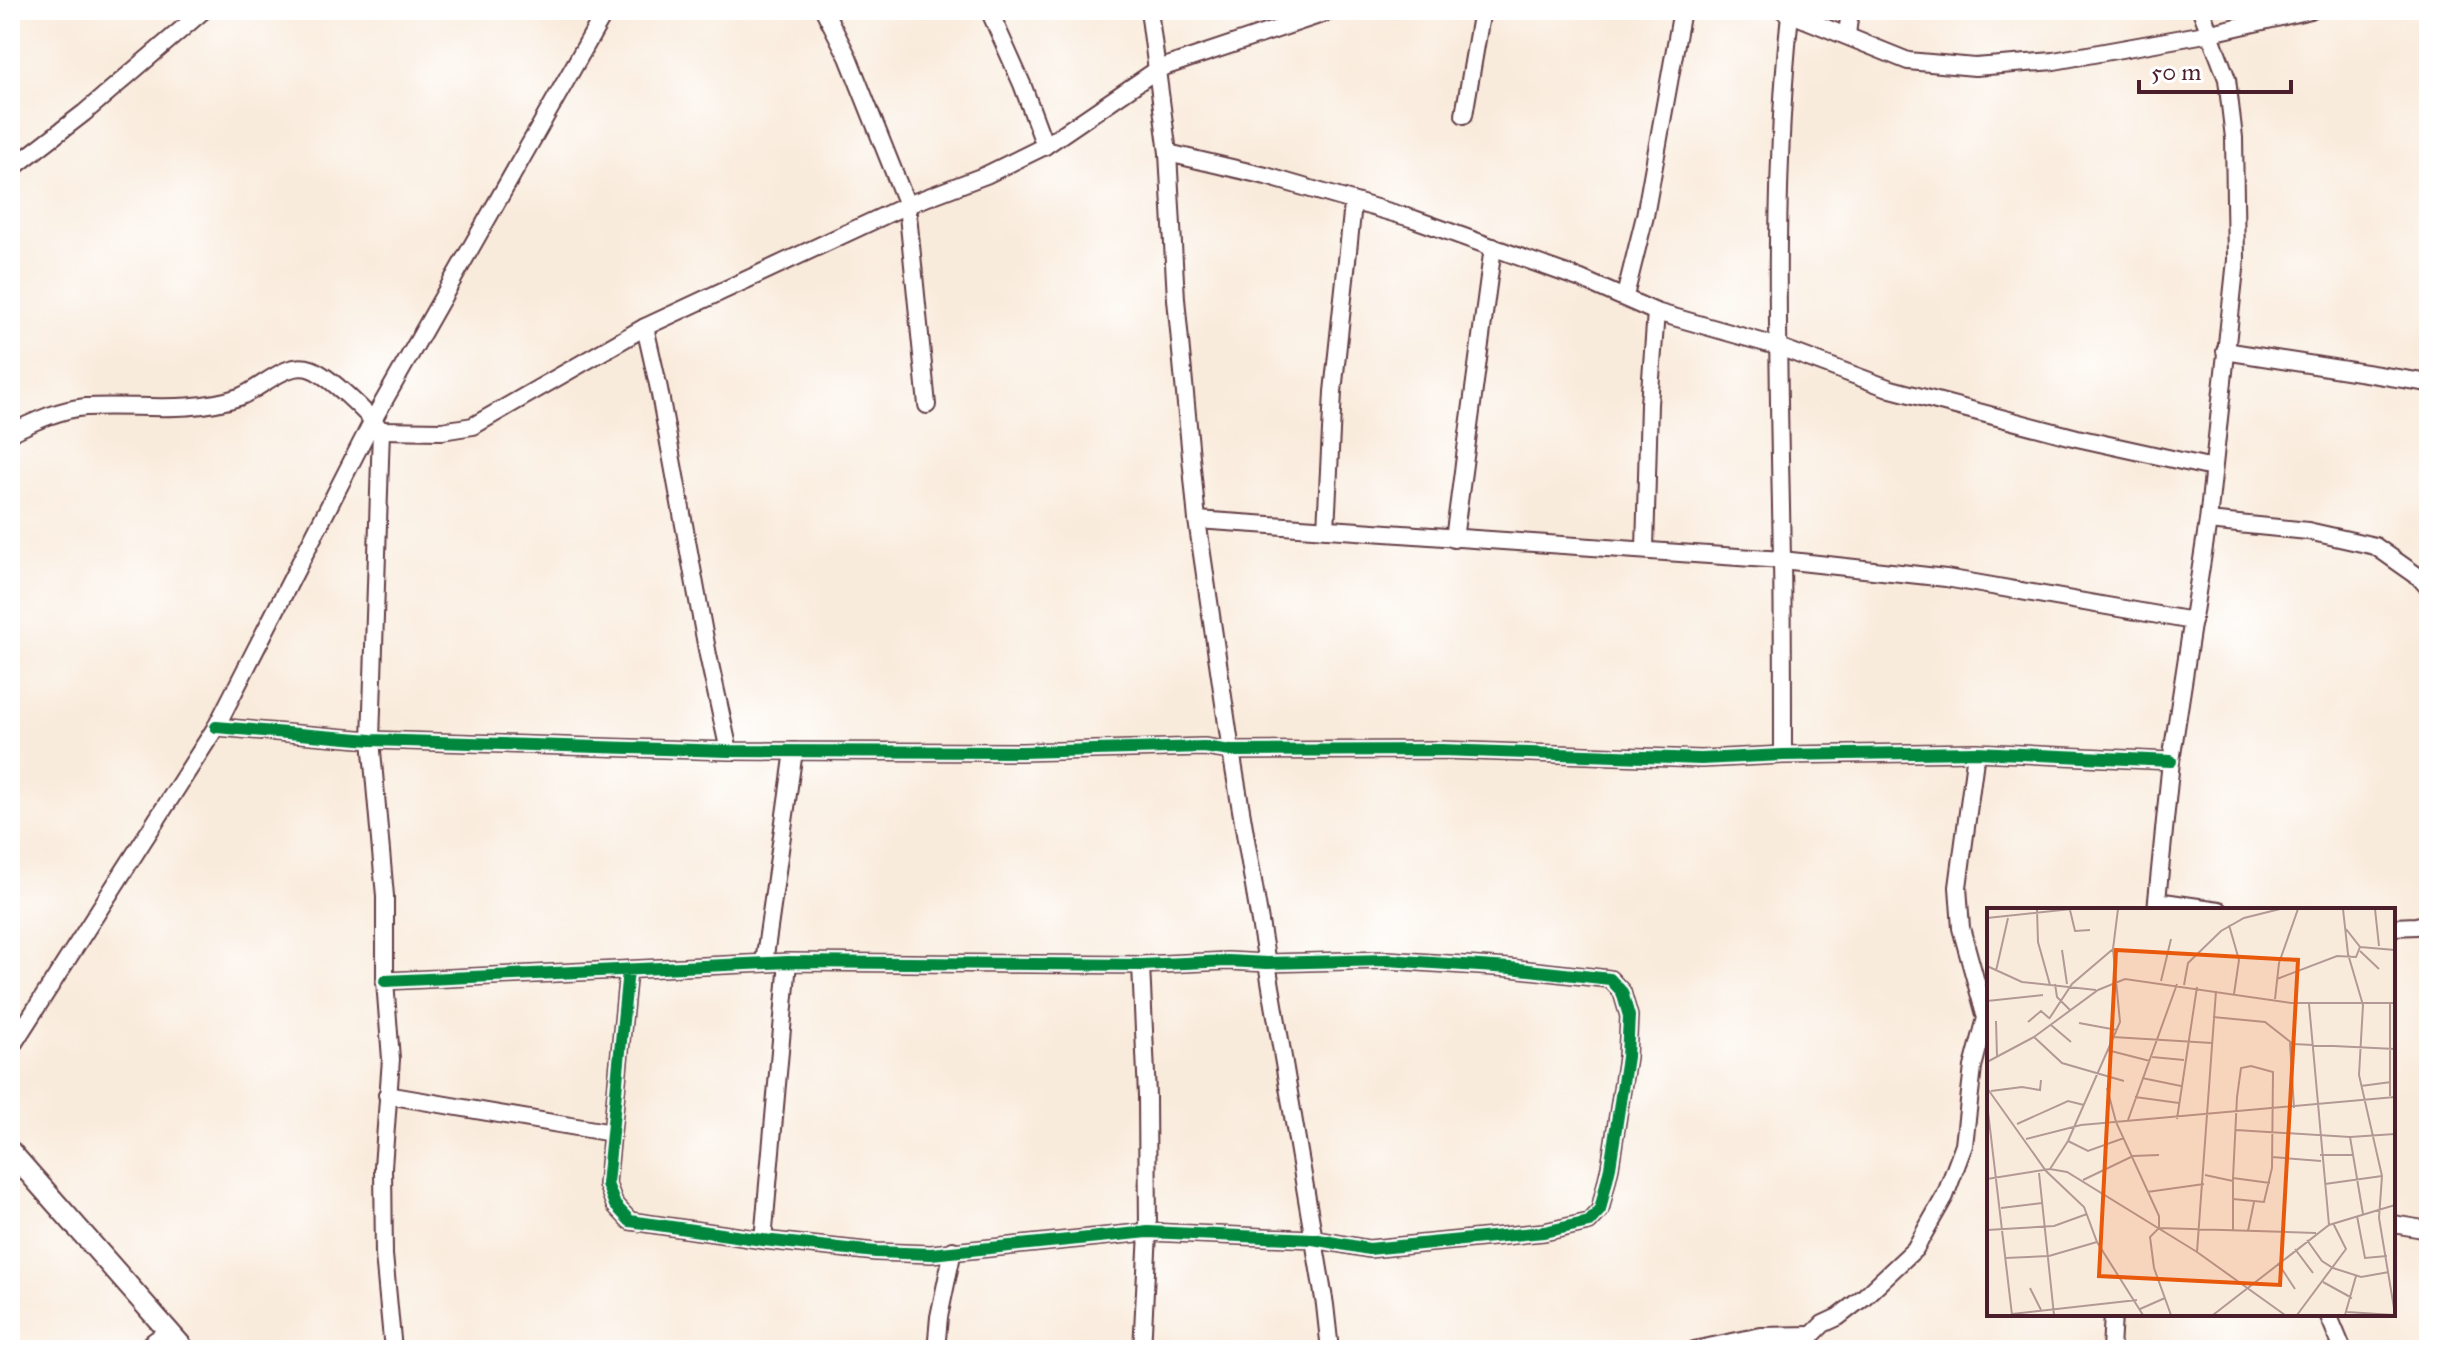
<svg xmlns="http://www.w3.org/2000/svg" width="2439" height="1360" font-family="'IM FELL Great Primer',serif">
<rect width="100%" height="100%" fill="#fff"/>
<filter id="ink" filterUnits="userSpaceOnUse"><feTurbulence type="fractalNoise" baseFrequency=".0125" numOctaves="2"/><feDisplacementMap in="SourceGraphic" scale="16" xChannelSelector="R" yChannelSelector="G"/><feConvolveMatrix kernelMatrix="1 2 1 2 8 2 1 2 1" color-interpolation-filters="sRGB"/></filter>
<filter id="wash" filterUnits="userSpaceOnUse"><feTurbulence type="fractalNoise" baseFrequency=".006" numOctaves="4" result="noise"/><feDisplacementMap in="SourceGraphic" scale="32" xChannelSelector="R" yChannelSelector="G"/><feGaussianBlur stdDeviation="1.8" result="paint"/><feColorMatrix in="noise" values="0 0 0 0 0 0 0 0 0 0 0 0 0 0 0 0 0 1.4 0 .05"/><feComposite in="paint" operator="in"/></filter>
<g filter="url(#wash)">
<rect width="100%" height="100%" fill="#f9ebdb"/>
</g>
<g filter="url(#ink)">
<g fill="none" stroke-linecap="round" stroke-linejoin="round">
<g stroke="#643e45" stroke-width="20">
<g id="minor">
<path d="M 824,10 L 848,57 L 907,205 L 927,405"/>
<path d="M 989,10 L 1022,84 L 1045,146"/>
<path d="M 1149,10 L 1168,153 L 1176,299 L 1197,520 L 1231,751 L 1325,1305 L 1330,1350"/>
<path d="M 1784,11 L 1908,61 L 1975,67 L 2054,61 L 2211,33 L 2311,10"/>
<path d="M 1847,35 L 1850,10"/>
<path d="M 1464,115 L 1482,10"/>
<path d="M 1168,153 L 1266,176 L 1414,219 L 1581,279 L 1656,312 L 1776,346 L 1891,389 L 2077,438 L 2213,468"/>
<path d="M 10,170 L 84,113 L 204,10"/>
<path d="M 1625,296 L 1645,216 L 1682,10"/>
<path d="M 645,327 L 659,389 L 708,655 L 729,751"/>
<path d="M 2225,351 L 2429,383"/>
<path d="M 381,430 L 442,431 L 473,426 L 645,327 L 907,205 L 986,175 L 1045,146 L 1158,69 L 1334,10"/>
<path d="M 10,433 C 33,422 60,409 86,407 C 137,404 189,414 239,397 C 261,389 286,360 311,369 C 330,376 368,414 381,430 L 371,740 L 385,896 L 385,981 L 391,1059 L 383,1167 L 384,1255 L 393,1350"/>
<path d="M 1197,520 L 1782,560 L 1946,578 L 2193,621"/>
<path d="M 2208,521 L 2308,531 L 2375,546 L 2419,577 L 2429,588"/>
<path d="M 1326,529 L 1333,392 L 1353,204"/>
<path d="M 1454,539 L 1493,247"/>
<path d="M 1645,549 L 1649,404 L 1656,312"/>
<path d="M 216,727 L 371,740 L 729,751 L 1022,752 L 1204,747 L 1231,751 L 1441,750 L 1701,759 L 1783,755 L 1976,752 L 2171,761"/>
<path d="M 1783,755 C 1783,690 1783,625 1782,560 C 1779,378 1771,195 1790,14"/>
<path d="M 2157,901 L 2219,910"/>
<path d="M 2156,910 L 2171,761 L 2208,521 L 2236,260 L 2234,138 L 2227,79 L 2201,10"/>
<path d="M 2393,927 L 2416,926 L 2429,923"/>
<path d="M 764,963 L 794,751"/>
<path d="M 1141,965 L 1147,1096 L 1148,1232 L 1142,1350"/>
<path d="M 385,981 L 788,962 L 1141,965 L 1228,961 L 1267,963 L 1387,960 L 1510,968 L 1610,979 L 1622,992 L 1629,1016 L 1627,1057 L 1610,1167 L 1600,1210 L 1589,1222 L 1544,1232 L 1369,1249 L 1313,1239 L 1148,1232 L 931,1254 L 876,1252 L 763,1240 L 630,1221 L 615,1205 L 607,1184 L 628,970"/>
<path d="M 10,1049 L 216,727 L 373,420 L 606,10"/>
<path d="M 387,1095 L 612,1133"/>
<path d="M 2393,1224 L 2429,1230"/>
<path d="M 763,1240 L 788,962"/>
<path d="M 2328,1314 L 2343,1350"/>
<path d="M 142,1350 L 168,1331"/>
<path d="M 936,1350 L 939,1317 L 953,1250"/>
<path d="M 1694,1350 L 1761,1336 L 1812,1335"/>
<path d="M 1809,1350 L 1812,1335 L 1823,1324 L 1838,1317 L 1865,1296 L 1915,1249 L 1945,1196 L 1964,1145 L 1973,1067 L 1986,1018 L 1961,928 L 1958,887 L 1976,752"/>
<path d="M 2111,1350 L 2113,1314"/>
</g>
</g>
<g stroke="#643e45" stroke-width="24">
<path id="tertiary" d="M 10,1151 L 185,1350"/>
</g>
<use href="#minor" stroke="#fff" stroke-width="16"/>
<use href="#tertiary" stroke="#fff" stroke-width="20"/>
<g stroke="#fff" stroke-width="17">
<g id="cycleway">
<path d="M 216,727 L 371,740 L 729,751 L 1022,752 L 1204,747 L 1231,751 L 1441,750 L 1701,759 L 1783,755 L 1976,752 L 2171,761"/>
<path d="M 385,981 L 788,962 L 1141,965 L 1228,961 L 1267,963 L 1387,960 L 1510,968 L 1610,979 L 1622,992 L 1629,1016 L 1627,1057 L 1610,1167 L 1600,1210 L 1589,1222 L 1544,1232 L 1369,1249 L 1313,1239 L 1148,1232 L 931,1254 L 876,1252 L 763,1240 L 630,1221 L 615,1205 L 607,1184 L 628,970"/>
</g>
</g>
<use href="#cycleway" stroke="#00873e" stroke-width="12"/>
</g>
</g>
<g transform="translate(1987 908)">
<rect width="408" height="408" fill="#f9ebdb"/>
<path fill="none" stroke="#b39995" stroke-width="2" d="M 50,1 L 51,34 L 63,77M 356,1 L 361,46 L 376,97 L 372,167 L 395,268 L 392,310 L 407,400 L 407,407 L 360,404M 388,1 L 392,38M 83,2 L 88,23 L 103,22M 0,10 L 84,1M 242,17 L 252,52 L 247,86M 373,39 L 408,42M 75,42 L 80,76M 373,43 L 392,61M 0,58 L 35,74 L 109,82M 9,63 L 21,10M 290,71 L 350,48 L 369,49 L 373,39 L 359,21M 174,73 L 184,31M 68,76 L 70,89 L 83,102M 197,77 L 201,55 L 234,23 L 257,10 L 293,1M 288,91 L 292,55 L 311,1M 0,93 L 56,87M 322,96 L 342,317M 226,109 L 278,114 L 306,136 L 408,141M 62,111 L 85,76 L 126,41M 9,113 L 10,148M 41,114 L 54,103 L 62,110M 92,115 L 130,122M 64,117 L 84,134M 47,129 L 75,155 L 137,173M 126,129 L 225,135M 303,135 L 307,200M 120,142 L 163,153M 165,149 L 197,152M 0,154 L 47,129 L 111,82 L 138,71 L 304,95 L 408,95M 155,170 L 194,178M 374,178 L 404,174M 0,180 L 59,263 L 97,299 L 110,334 L 156,407M 120,180 L 129,214 L 172,308 L 172,320M 4,183 L 35,179 L 53,182 L 54,172M 403,188 L 403,96M 148,189 L 192,195M 0,195 L 25,407M 190,211 L 210,79M 141,212 L 190,76M 30,216 L 81,193 L 97,197M 249,222 L 363,229 L 408,226M 363,229 L 376,306M 39,231 L 94,217 L 408,189M 81,233 L 101,243 L 137,230M 333,247 L 366,247M 285,249 L 334,253M 63,261 L 81,233 L 133,114 L 126,41 L 131,1M 52,265 L 67,407M 218,267 L 246,273M 246,270 L 283,275M 0,271 L 63,261 L 80,264 L 210,344 L 298,407M 96,272 L 146,248 L 172,247M 338,276 L 395,268M 160,284 L 217,276M 14,300 L 55,295M 370,308 L 378,350 L 400,348M 0,322 L 67,318 L 100,306M 246,323 L 246,270 L 250,189 L 254,160 L 264,158 L 286,164 L 285,260 L 277,294 L 246,291M 261,323 L 267,294M 320,332 L 335,353 L 346,360 L 374,369 L 402,364M 308,341 L 326,365M 210,344 L 229,83M 18,350 L 62,348 L 110,334M 291,355 L 308,381M 336,374 L 365,390M 43,380 L 54,402M 153,401 L 178,390M 25,406 L 150,392M 184,407 L 167,360 L 163,329 L 172,320 L 329,325M 226,407 L 342,317 L 408,297M 310,407 L 359,341 L 346,315M 358,407 L 369,368"/>
<path fill="#e8590c" fill-opacity="0.15" stroke="#e8590c" stroke-width="4" d="M 129,42 L 311,52 L 293,377 L 112,368 Z"/>
<rect width="408" height="408" fill="none" stroke="#4a1f2b" stroke-width="4"/>
</g>
<rect width="2439" height="1360" fill="none" stroke="#fff" stroke-width="40"/>
<path d="M2139 80v12h152v-12" fill="none" stroke="#4a1f2b" stroke-width="4"/>
<text x="2151" y="80" font-size="24" fill="#4a1f2b" stroke="#ffffff" stroke-width="6" paint-order="stroke">50 m</text>
</svg>
